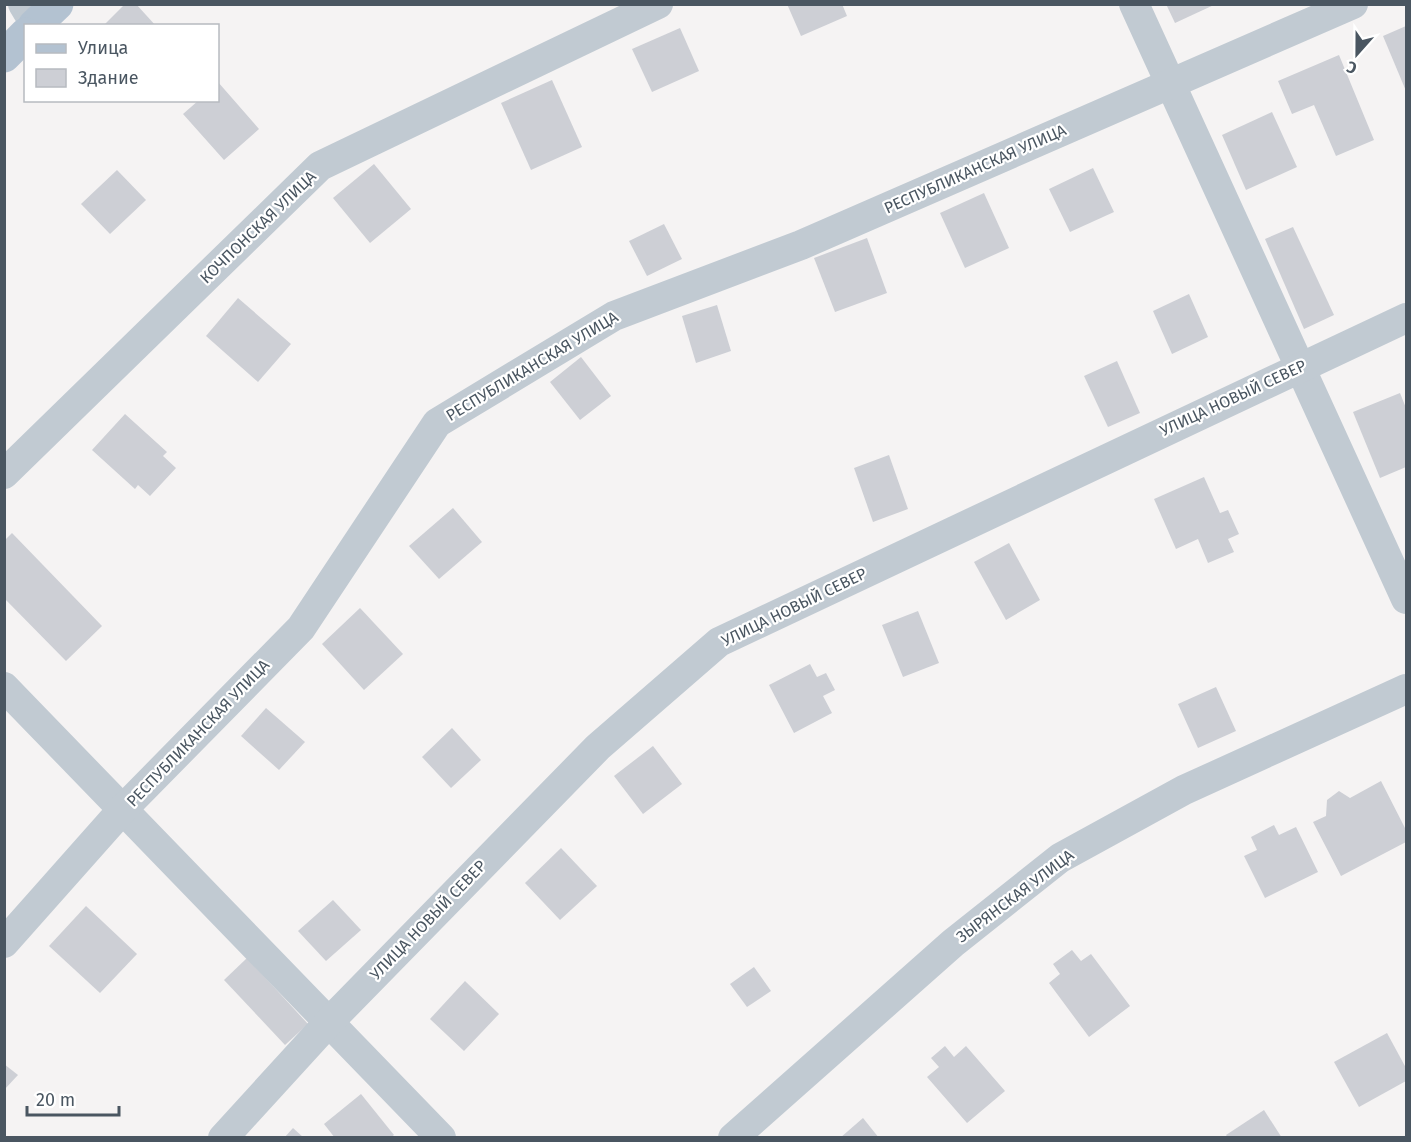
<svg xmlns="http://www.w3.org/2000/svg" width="1411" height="1142" font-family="'Fira Sans',sans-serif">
<rect width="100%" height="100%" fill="#f5f3f3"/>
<g fill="#cdcfd5">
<path d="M 125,4 L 136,4 L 156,26 L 103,26 Z"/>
<path d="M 787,4 L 842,4 L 847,16 L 801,36 Z"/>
<path d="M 1166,4 L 1216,4 L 1175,23 Z"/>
<path d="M 1406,26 L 1406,91 L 1383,36 Z"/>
<path d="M 680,28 L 699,71 L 652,92 L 632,49 Z"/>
<path d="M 1339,55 L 1374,140 L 1336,156 L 1314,105 L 1292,114 L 1278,81 Z"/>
<path d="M 552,80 L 582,147 L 531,170 L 501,103 Z"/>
<path d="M 218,82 L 259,129 L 224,160 L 183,114 L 199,100 L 218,100 Z"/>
<path d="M 1272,112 L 1297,167 L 1246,190 L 1222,135 Z"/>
<path d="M 374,164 L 411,209 L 370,243 L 333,198 Z"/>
<path d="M 1093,168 L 1114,212 L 1070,232 L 1049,189 Z"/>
<path d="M 117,170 L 146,200 L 110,234 L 81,204 Z"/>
<path d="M 984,193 L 1009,248 L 965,268 L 940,213 Z"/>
<path d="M 664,224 L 682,259 L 647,276 L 629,241 Z"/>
<path d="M 1293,227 L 1334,315 L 1304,329 L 1265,239 Z"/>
<path d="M 867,238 L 887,293 L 835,312 L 814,258 Z"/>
<path d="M 1189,294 L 1208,337 L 1172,354 L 1153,311 Z"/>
<path d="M 238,298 L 291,344 L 258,382 L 206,336 Z"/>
<path d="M 717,305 L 731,351 L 696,363 L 682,316 Z"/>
<path d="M 581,357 L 611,396 L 580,420 L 550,382 Z"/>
<path d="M 1117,361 L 1140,413 L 1108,427 L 1084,376 Z"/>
<path d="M 1400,393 L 1406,408 L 1406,467 L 1380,478 L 1353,412 Z"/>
<path d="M 125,414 L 167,452 L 163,456 L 176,468 L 150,496 L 138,485 L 135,489 L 92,450 Z"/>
<path d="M 889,455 L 908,509 L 873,522 L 854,468 Z"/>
<path d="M 1204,477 L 1220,513 L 1228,510 L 1239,534 L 1228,539 L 1234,552 L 1208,563 L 1198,539 L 1176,549 L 1154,499 Z"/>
<path d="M 453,508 L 482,542 L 439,579 L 409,546 Z"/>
<path d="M 12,533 L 102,626 L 66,661 L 4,598 L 4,541 Z"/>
<path d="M 1009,543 L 1040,600 L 1006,620 L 974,562 Z"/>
<path d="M 360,608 L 403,654 L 364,690 L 322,644 Z"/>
<path d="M 918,611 L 939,663 L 903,677 L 882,625 Z"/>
<path d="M 810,664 L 817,677 L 826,673 L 835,690 L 823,696 L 832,713 L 794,733 L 769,685 Z"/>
<path d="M 1216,687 L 1236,731 L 1198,748 L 1178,704 Z"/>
<path d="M 266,708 L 305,742 L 279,770 L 241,736 Z"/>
<path d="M 452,728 L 481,760 L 451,788 L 422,757 Z"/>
<path d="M 653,746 L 682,784 L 643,814 L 614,776 Z"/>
<path d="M 1381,781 L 1406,830 L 1406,842 L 1341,876 L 1313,822 L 1326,816 L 1327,800 L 1339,791 L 1350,798 Z"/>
<path d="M 1274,825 L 1279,835 L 1296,827 L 1318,872 L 1265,898 L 1244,856 L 1257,850 L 1251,837 Z"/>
<path d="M 561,848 L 597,886 L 560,920 L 525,883 Z"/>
<path d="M 333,900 L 361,930 L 326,961 L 298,931 Z"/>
<path d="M 86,906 L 137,954 L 100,993 L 49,946 Z"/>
<path d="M 1072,950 L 1081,961 L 1091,954 L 1130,1006 L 1089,1037 L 1049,983 L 1060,974 L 1053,964 Z"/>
<path d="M 247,958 L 308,1024 L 285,1045 L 224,980 Z"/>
<path d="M 754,967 L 771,991 L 747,1007 L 730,984 Z"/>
<path d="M 465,981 L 499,1014 L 464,1051 L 430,1019 Z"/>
<path d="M 1387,1033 L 1406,1068 L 1406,1081 L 1359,1107 L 1334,1062 Z"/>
<path d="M 945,1046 L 954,1057 L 966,1046 L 1005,1091 L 967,1123 L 927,1077 L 939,1067 L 931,1058 Z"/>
<path d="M 4,1064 L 18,1075 L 4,1090 Z"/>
<path d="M 361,1094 L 394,1135 L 390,1138 L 335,1138 L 324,1124 Z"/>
<path d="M 1264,1110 L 1282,1138 L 1228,1138 L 1226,1135 Z"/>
<path d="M 863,1118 L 879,1138 L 840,1138 Z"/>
<path d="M 293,1128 L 304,1138 L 284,1138 Z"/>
</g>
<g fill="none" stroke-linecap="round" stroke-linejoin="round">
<g stroke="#c1cad2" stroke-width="30">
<path d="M 23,4 L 35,24"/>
<path d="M 1134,4 L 1406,599"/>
<path d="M 4,474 L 320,166 L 658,4"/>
<path d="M 4,687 L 441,1138"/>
<path d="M 4,943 L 123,809 L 301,628 L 437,423 L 614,316 L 801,245 L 1353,4"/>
<path d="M 223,1138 L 329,1022 L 598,747 L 719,642 L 1406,318"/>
<path d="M 733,1138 L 953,943 L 1060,858 L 1184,790 L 1406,689"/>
</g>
<g stroke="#b3c2d1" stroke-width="33">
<path d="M 34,26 L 57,4"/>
<path d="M 4,56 L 26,34"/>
</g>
</g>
<g text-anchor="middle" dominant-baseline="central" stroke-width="4.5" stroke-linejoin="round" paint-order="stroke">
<g font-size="16" fill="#4a5661" stroke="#fff">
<text transform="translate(975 169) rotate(-24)">РЕСПУБЛИКАНСКАЯ УЛИЦА</text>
<text transform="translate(258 227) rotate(-44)">КОЧПОНСКАЯ УЛИЦА</text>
<text transform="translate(532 366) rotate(-31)">РЕСПУБЛИКАНСКАЯ УЛИЦА</text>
<text transform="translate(1233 398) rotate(-25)">УЛИЦА НОВЫЙ СЕВЕР</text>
<text transform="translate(794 607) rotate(-26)">УЛИЦА НОВЫЙ СЕВЕР</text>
<text transform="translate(198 733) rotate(-46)">РЕСПУБЛИКАНСКАЯ УЛИЦА</text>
<text transform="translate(1015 896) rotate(-37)">ЗЫРЯНСКАЯ УЛИЦА</text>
<text transform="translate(428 920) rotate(-46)">УЛИЦА НОВЫЙ СЕВЕР</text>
</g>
</g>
<rect width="1411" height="1142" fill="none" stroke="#4a5661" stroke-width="12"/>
<rect x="24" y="24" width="195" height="78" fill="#ffffff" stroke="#b7bbc0" stroke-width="1.5"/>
<rect x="36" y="44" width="30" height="9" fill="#b3c2d1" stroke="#b7bbc0" stroke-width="1.5"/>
<text x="78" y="54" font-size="18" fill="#4a5661">Улица</text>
<rect x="36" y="69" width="30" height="18" fill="#cdcfd5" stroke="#b7bbc0" stroke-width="1.5"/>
<text x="78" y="84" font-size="18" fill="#4a5661">Здание</text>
<g transform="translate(1357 54) rotate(201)" stroke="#ffffff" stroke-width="4.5" paint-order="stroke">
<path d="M0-4.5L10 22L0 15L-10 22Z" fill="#4a5661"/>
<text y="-9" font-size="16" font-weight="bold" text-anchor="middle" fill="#4a5661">С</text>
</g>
<path d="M27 1106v9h92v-9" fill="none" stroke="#4a5661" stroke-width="3"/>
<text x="36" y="1106" font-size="18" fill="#4a5661" stroke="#ffffff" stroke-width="4.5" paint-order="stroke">20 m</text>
</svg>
